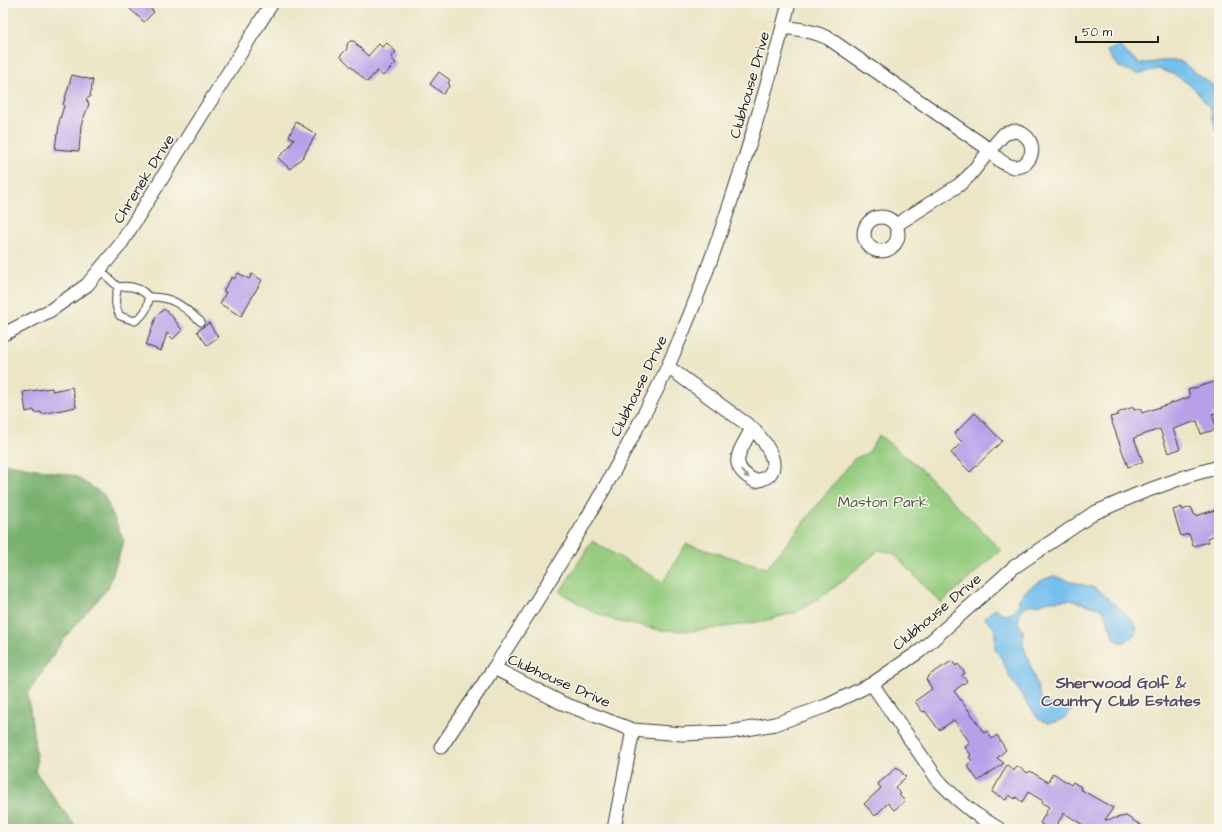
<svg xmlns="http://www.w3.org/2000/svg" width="1222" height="832" font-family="'Architects Daughter',sans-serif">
<rect width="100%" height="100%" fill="#fbf7ec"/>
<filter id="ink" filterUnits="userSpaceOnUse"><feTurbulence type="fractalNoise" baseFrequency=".025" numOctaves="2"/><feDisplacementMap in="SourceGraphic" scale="8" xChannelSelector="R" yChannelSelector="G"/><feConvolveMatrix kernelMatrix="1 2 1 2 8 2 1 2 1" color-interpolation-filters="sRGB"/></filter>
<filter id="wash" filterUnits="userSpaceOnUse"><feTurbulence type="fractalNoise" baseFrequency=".012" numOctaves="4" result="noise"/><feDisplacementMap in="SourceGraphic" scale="16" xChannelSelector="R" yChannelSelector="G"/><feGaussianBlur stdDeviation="0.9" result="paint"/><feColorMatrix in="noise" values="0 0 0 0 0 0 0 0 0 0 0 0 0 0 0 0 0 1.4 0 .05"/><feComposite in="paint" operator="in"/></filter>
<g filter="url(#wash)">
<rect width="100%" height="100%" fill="#ece6c7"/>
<path fill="#95cc7f" stroke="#58744e" d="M 879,435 L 922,470 L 1001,550 L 941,603 L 893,553 L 879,550 L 829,592 L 797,612 L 763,621 L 732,626 L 691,631 L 660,630 L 616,621 L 591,611 L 560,592 L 592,541 L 663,582 L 686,544 L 767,568 L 854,459 L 869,452 Z"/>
<path fill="#78b06e" stroke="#4a6645" d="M 3,463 L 75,476 L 104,495 L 124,541 L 108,588 L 65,637 L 28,694 L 37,763 L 35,771 L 77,829 L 3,829 Z"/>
<g fill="#73c0ed" stroke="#486e84">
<path d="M 1119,46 L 1129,55 L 1141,64 L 1161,61 L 1180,61 L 1219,90 L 1219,133 L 1216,131 L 1210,108 L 1192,86 L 1175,75 L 1159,69 L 1137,74 L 1119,67 L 1107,51 Z"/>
<path d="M 1053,576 L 1094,588 L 1101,592 L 1134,622 L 1137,630 L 1133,636 L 1125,642 L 1120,642 L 1114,638 L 1104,611 L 1099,608 L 1070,600 L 1049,601 L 1038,605 L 1033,604 L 1026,606 L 1022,609 L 1018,621 L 1020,627 L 1023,630 L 1023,644 L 1033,673 L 1041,699 L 1048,704 L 1059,707 L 1069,706 L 1073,708 L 1071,712 L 1063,719 L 1056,722 L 1048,723 L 1038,719 L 1009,676 L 1002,659 L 995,649 L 995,629 L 984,618 L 996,608 C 1003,617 1013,617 1018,605 C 1019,602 1018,599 1021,596 C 1027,588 1043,579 1053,576 Z"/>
</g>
<g id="blocks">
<g fill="#b8a0e8">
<path d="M 124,3 L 145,3 L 154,12 L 144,22 Z"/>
<path d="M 350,41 L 354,41 L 357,45 L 368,56 L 379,44 L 382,47 L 387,43 L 396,52 L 391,56 L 393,57 L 391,58 L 396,63 L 383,76 L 377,71 L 367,82 L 340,56 L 347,49 L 347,44 Z"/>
<path d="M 439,72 L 450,80 L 448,83 L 450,85 L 443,94 L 430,84 Z"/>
<path d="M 72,75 L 93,80 L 90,97 L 86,99 L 89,104 L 81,125 L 79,151 L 55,149 L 57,134 L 58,134 L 59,122 L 64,106 L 63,105 Z"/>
<path d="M 296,122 L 316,134 L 303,157 L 290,169 L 278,158 L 289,147 L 294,139 L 289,136 Z"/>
<path d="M 238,273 L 249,279 L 252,274 L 262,280 L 241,316 L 220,304 L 226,292 L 223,291 L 232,277 L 234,279 Z"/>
<path d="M 164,309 L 171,315 L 182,330 L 173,339 L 167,333 L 161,351 L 146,345 L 156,317 Z"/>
<path d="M 209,323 L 218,337 L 207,345 L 197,331 Z"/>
<path d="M 1217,381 L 1219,388 L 1219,412 L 1212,414 L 1217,429 L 1201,434 L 1197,421 L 1173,429 L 1180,449 L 1168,453 L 1160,429 L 1134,438 L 1143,462 L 1128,467 L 1110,417 L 1118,415 L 1118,413 L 1133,407 L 1134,410 L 1140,408 L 1142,413 L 1190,397 L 1188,390 Z"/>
<path d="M 72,387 L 76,407 L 42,414 L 41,412 L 35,413 L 34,410 L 26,412 L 23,392 L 52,388 L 52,391 Z"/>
<path d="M 975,413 L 1002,441 L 970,472 L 951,453 L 962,442 L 954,434 Z"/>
<path d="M 1182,507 L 1182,510 L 1191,507 L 1195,516 L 1219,509 L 1219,534 L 1207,538 L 1209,542 L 1193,546 L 1189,534 L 1181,536 L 1173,510 Z"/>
<path d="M 952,661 L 956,666 L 958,664 L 965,673 L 962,675 L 967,681 L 954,691 L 968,710 L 968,709 L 984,733 L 987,731 L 992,739 L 997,735 L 1006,750 L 997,758 L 1004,763 L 978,781 L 967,765 L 972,761 L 969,757 L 971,755 L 965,747 L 970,743 L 954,720 L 939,730 L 925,711 L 923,712 L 921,710 L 915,701 L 932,689 L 926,679 L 931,674 Z"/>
<path d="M 1007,765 L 1014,771 L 1017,766 L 1028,773 L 1030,771 L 1048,782 L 1053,773 L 1071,785 L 1073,782 L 1081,787 L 1080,789 L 1113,808 L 1105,820 L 1126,816 L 1147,829 L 1084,829 L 1083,825 L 1064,813 L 1054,829 L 1047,829 L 1040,823 L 1049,807 L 1042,803 L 1043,801 L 1028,792 L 1022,802 L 1016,797 L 1015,799 L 1009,795 L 1006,800 L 992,792 Z"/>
<path d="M 897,767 L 906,777 L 895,787 L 901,794 L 899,795 L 905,801 L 894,810 L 888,803 L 875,816 L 864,804 L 881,788 L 878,784 Z"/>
</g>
</g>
</g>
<g filter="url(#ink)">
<use href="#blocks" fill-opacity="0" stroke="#3b3a36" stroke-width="1"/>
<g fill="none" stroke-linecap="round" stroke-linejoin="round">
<g stroke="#3b3a36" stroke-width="9">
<g id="lane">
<path d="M 100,270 L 118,287 C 115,298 114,305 120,316 L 135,321 C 144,315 148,309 149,297 C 141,288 130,285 118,287"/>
<path d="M 149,297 C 173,296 184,307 201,322"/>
</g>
</g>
<g stroke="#3b3a36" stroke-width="15">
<g id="street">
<path d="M 789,3 C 772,71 752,138 730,204 C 712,259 692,313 668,366 C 660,384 651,401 642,418 C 598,505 546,587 494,668 L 562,703 L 633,730 L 682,734 L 730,732 L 775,724 L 826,706 L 872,684 L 920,651 L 1014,567 L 1094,513 L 1138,494 L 1190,475 L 1219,467"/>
<path d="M 783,27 C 799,29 813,31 828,38 L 990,150 L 969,176 L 959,185 L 896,225"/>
<path d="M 1015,131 C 1050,139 1024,194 990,150 L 1004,134 Z"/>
<circle cx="881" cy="234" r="17"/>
<path d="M 3,333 L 6,333 L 51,310 L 87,285 L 120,245 L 272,3"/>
<path d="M 668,367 L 752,428 C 766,442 790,475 755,481 C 725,465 741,451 752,428"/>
<path d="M 872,684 L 938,780 L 956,798 L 974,813 L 999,829"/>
<path d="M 441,747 L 494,668"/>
<path d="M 614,829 L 633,730"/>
</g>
</g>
<use href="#lane" stroke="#fff" stroke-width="7"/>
<use href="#street" stroke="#fff" stroke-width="13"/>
</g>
<defs><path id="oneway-solid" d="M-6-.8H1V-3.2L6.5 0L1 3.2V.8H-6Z"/></defs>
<use fill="#999" href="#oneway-solid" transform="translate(745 474) rotate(44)"/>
</g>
<g text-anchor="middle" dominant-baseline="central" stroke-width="3" stroke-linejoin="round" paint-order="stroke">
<g font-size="15" fill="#1c1c1c" stroke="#fbf7ec">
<text transform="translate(750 85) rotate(-74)">Clubhouse Drive</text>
<text transform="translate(144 179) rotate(-58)">Chrenek Drive</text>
<text transform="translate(639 386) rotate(-64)">Clubhouse Drive</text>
<text transform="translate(937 612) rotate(-40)">Clubhouse Drive</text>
<text transform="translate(559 681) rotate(24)">Clubhouse Drive</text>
</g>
<g font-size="15" fill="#465a3f" stroke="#fbf7ec">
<text x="883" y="502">Maston Park</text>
</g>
<g font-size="16" font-weight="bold" fill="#534a63" stroke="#fbf7ec">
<text x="1121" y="683">Sherwood Golf &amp;<tspan x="1121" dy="18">Country Club Estates</tspan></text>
</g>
</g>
<rect width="1222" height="832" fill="none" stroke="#fbf7ec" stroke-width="16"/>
<path d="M1076 36v6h82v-6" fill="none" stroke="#1c1c1c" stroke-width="2"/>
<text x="1082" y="36" font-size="12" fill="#1c1c1c" stroke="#fbf7ec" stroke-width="3" paint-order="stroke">50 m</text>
</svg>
